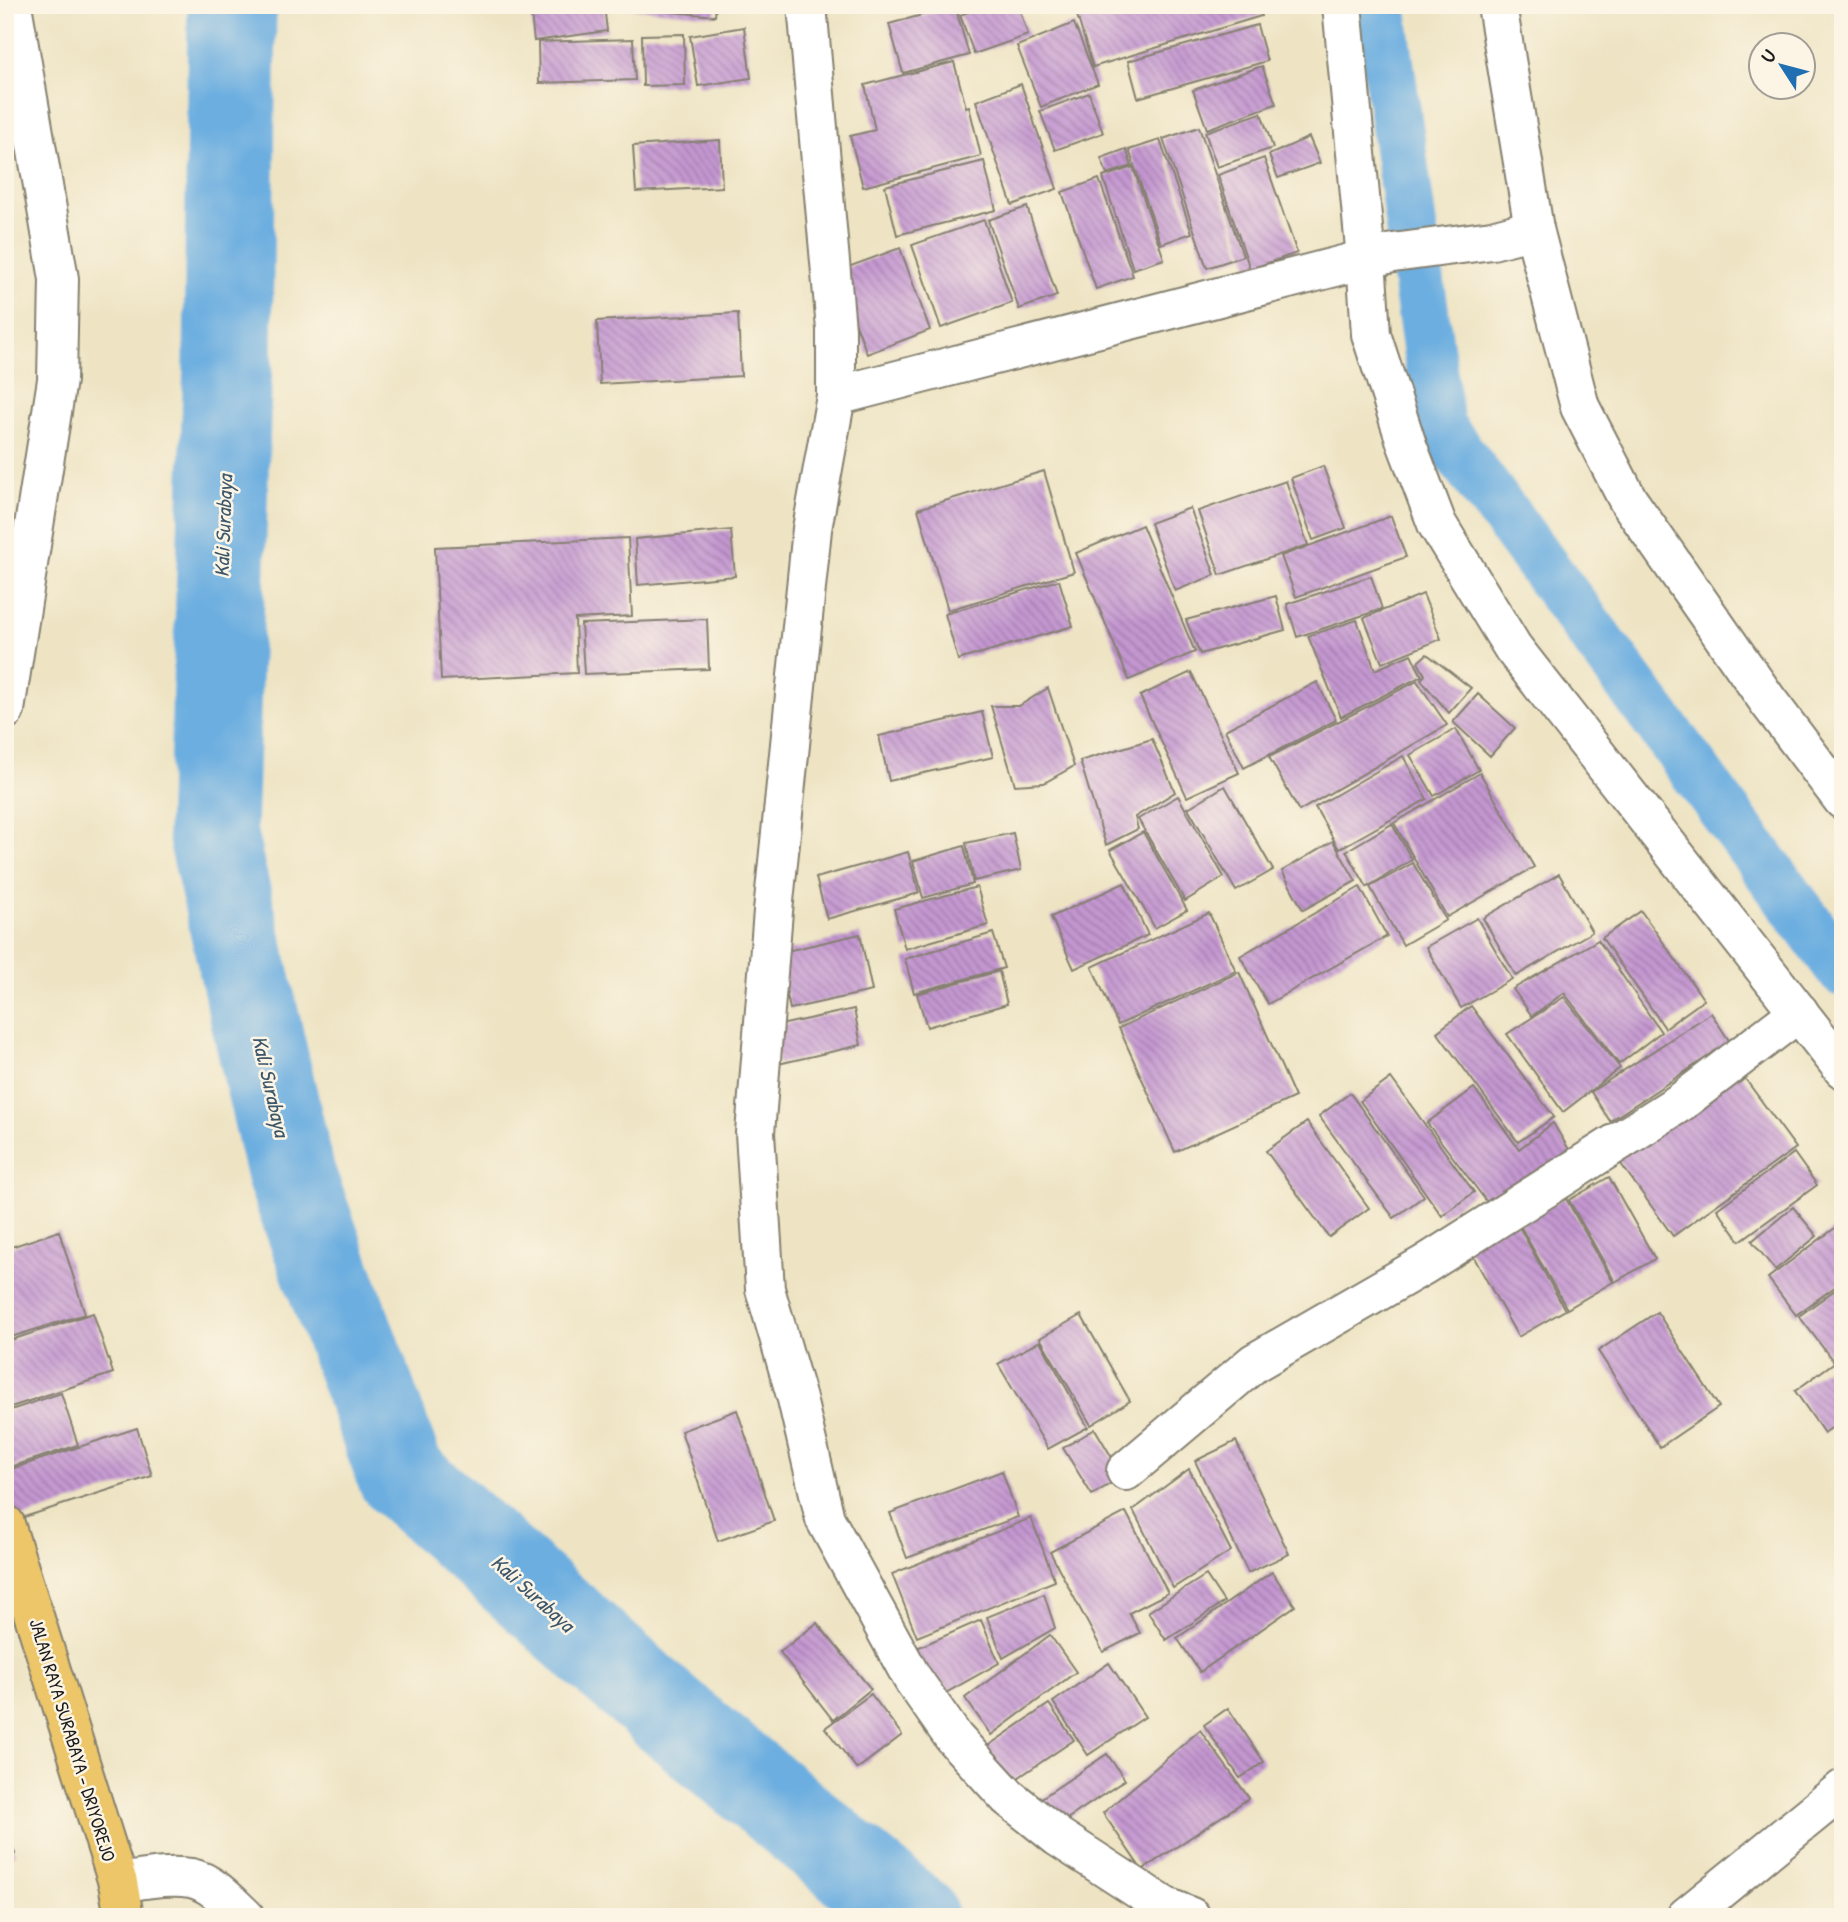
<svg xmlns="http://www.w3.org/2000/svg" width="1848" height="1922" font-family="'Patrick Hand',sans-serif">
<defs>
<pattern id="building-back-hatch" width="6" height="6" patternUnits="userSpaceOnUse" patternTransform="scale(1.75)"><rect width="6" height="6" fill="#c497d1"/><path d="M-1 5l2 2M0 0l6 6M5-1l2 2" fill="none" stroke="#9e7aa9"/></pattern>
</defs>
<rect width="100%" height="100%" fill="#fcf5e5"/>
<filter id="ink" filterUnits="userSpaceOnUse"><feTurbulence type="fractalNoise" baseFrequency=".0143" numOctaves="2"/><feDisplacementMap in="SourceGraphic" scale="14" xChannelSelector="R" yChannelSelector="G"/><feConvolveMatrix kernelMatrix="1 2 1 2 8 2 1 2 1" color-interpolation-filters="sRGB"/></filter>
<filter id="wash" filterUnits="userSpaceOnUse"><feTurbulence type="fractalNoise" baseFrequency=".00686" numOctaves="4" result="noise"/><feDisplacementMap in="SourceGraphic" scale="28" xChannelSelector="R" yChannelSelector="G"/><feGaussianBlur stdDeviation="1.57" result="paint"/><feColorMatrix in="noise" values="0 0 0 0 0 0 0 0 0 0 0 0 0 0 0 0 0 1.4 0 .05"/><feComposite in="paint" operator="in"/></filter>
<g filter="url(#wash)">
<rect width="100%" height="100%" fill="#eee4c4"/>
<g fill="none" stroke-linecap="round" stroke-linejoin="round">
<path stroke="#6caee0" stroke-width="52" d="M 1380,5 L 1439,426 L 1843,971"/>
<path stroke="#6caee0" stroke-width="89" d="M 232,5 L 228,360 L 212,832 L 291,1175 L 401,1475 L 666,1712 L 914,1917"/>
</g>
<g id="blocks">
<g fill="url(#building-back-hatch)">
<path d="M 530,5 L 604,5 L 607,31 L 534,41 Z"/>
<path d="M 628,5 L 716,5 L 715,16 L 627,8 Z"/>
<path d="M 901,5 L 926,5 L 926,6 L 902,12 Z"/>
<path d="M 987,5 L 1018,5 L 1028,35 L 974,54 L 960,15 Z"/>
<path d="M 1097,5 L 1258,5 L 1261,16 L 1093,67 L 1076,12 Z"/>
<path d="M 955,6 L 969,55 L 903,73 L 889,24 Z"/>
<path d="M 1074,23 L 1098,84 L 1041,107 L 1017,46 Z"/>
<path d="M 1257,25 L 1267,61 L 1138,98 L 1128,61 Z"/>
<path d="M 744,27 L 751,78 L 698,86 L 690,36 Z"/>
<path d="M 684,34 L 685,85 L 643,86 L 642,35 Z"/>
<path d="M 633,39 L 635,80 L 539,83 L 538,42 Z"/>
<path d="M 954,62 L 966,107 L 969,106 L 981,156 L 863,187 L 850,136 L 875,130 L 865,85 Z"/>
<path d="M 1262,66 L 1276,104 L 1207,129 L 1193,90 Z"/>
<path d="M 1021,84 L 1057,189 L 1012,205 L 976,101 Z"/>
<path d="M 1089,93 L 1103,133 L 1055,150 L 1040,111 Z"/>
<path d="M 1261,113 L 1273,148 L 1217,167 L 1205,132 Z"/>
<path d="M 1199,127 L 1243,256 L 1207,268 L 1163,139 Z"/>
<path d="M 1309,137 L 1320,163 L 1278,178 L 1269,155 Z"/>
<path d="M 720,140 L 722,187 L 636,192 L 633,146 Z"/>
<path d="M 1160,140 L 1192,233 L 1161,244 L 1129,150 Z"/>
<path d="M 1126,149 L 1132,166 L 1107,174 L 1101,158 Z"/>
<path d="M 1264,158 L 1297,253 L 1250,269 L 1218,175 Z"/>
<path d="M 984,161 L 996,210 L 897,235 L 885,186 Z"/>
<path d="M 1133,167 L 1164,259 L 1133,269 L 1103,177 Z"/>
<path d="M 1099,179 L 1133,276 L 1096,289 L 1062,192 Z"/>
<path d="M 1027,207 L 1057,296 L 1019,309 L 988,220 Z"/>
<path d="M 984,220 L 1012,303 L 941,328 L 912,245 Z"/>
<path d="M 900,248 L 930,330 L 867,354 L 837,271 Z"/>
<path d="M 738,313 L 741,376 L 600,384 L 597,321 Z"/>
<path d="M 1323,466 L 1346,528 L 1313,540 L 1291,478 Z"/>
<path d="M 1044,471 L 1074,572 L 948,610 L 918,509 Z"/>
<path d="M 1286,481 L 1308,545 L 1220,575 L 1198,511 Z"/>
<path d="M 1190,508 L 1215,575 L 1175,591 L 1150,523 Z"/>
<path d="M 1391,516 L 1406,557 L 1296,597 L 1281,556 Z"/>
<path d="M 1142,525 L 1195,652 L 1129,680 L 1076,553 Z"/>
<path d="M 731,530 L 735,576 L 638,585 L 635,539 Z"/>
<path d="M 628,538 L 632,616 L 575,619 L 577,673 L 441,680 L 435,547 Z"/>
<path d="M 1371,576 L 1382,609 L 1297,637 L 1287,604 Z"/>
<path d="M 1059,580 L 1073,626 L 958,660 L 945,614 Z"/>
<path d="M 1423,594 L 1441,639 L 1382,663 L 1364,618 Z"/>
<path d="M 1276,596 L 1285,630 L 1200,654 L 1186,620 Z"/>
<path d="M 707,619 L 709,669 L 584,674 L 581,624 Z"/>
<path d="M 1357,620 L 1375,670 L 1411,654 L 1422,676 L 1341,717 L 1308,636 Z"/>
<path d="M 1427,654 L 1471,688 L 1449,713 L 1421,680 L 1425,675 L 1418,662 Z"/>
<path d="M 1191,672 L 1239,773 L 1187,797 L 1140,696 Z"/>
<path d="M 1417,681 L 1447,725 L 1299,811 L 1269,757 Z"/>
<path d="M 1317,682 L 1336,720 L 1244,768 L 1225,730 Z"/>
<path d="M 1048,688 L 1074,766 L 1044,783 L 1015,785 L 991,706 L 1019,706 Z"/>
<path d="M 1478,694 L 1515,728 L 1490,756 L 1453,722 Z"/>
<path d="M 982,712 L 993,757 L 889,781 L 879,736 Z"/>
<path d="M 1456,729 L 1479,770 L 1434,796 L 1410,755 Z"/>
<path d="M 1152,739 L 1175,792 L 1135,817 L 1138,829 L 1106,845 L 1080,761 Z"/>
<path d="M 1403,756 L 1427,799 L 1339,849 L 1315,807 Z"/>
<path d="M 1480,773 L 1534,867 L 1447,917 L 1394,823 Z"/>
<path d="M 1225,786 L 1273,870 L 1236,891 L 1188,808 Z"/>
<path d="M 1178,796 L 1224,877 L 1185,901 L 1138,819 Z"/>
<path d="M 1392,824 L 1412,860 L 1367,887 L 1346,851 Z"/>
<path d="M 1143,832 L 1187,910 L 1155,928 L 1110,850 Z"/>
<path d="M 1013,833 L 1021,870 L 974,881 L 966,843 Z"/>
<path d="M 1333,841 L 1356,881 L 1303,910 L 1282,871 Z"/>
<path d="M 964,846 L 973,884 L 923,898 L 913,861 Z"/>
<path d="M 908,852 L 919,893 L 827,919 L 816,878 Z"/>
<path d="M 1413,863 L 1446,920 L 1403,945 L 1370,887 Z"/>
<path d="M 1559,874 L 1592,932 L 1516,976 L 1483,918 Z"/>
<path d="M 1124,883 L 1148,935 L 1074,969 L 1051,917 Z"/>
<path d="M 977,887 L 988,925 L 905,949 L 894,909 Z"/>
<path d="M 1360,887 L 1387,936 L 1268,1004 L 1240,956 Z"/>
<path d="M 1641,911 L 1704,1000 L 1665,1028 L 1602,938 Z"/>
<path d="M 1209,913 L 1236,971 L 1118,1025 L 1092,967 Z"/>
<path d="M 1477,918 L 1512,979 L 1461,1008 L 1426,947 Z"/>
<path d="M 993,933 L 1004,968 L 914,993 L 905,959 Z"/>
<path d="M 860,934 L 872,991 L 790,1009 L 778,953 Z"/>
<path d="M 1598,940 L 1661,1032 L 1619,1064 L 1564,993 L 1532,1016 L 1513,989 Z"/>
<path d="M 999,971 L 1007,1004 L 927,1027 L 917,994 Z"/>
<path d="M 1239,972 L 1295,1097 L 1175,1152 L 1119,1028 Z"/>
<path d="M 1564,997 L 1620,1068 L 1563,1112 L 1507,1034 Z"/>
<path d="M 1471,1006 L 1554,1117 L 1518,1142 L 1437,1032 Z"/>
<path d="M 854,1009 L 861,1045 L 778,1064 L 771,1027 Z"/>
<path d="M 1711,1013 L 1730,1042 L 1610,1121 L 1591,1092 Z"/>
<path d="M 1738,1069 L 1796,1148 L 1673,1236 L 1616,1157 Z"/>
<path d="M 1391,1078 L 1474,1192 L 1442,1216 L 1360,1101 Z"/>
<path d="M 1474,1088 L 1519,1149 L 1553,1123 L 1577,1163 L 1496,1214 L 1427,1123 Z"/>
<path d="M 1350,1093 L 1424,1196 L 1394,1218 L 1319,1116 Z"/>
<path d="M 1307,1122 L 1369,1208 L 1329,1237 L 1266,1151 Z"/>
<path d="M 5,1135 L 11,1158 L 5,1159 Z"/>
<path d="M 1794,1153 L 1817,1185 L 1740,1241 L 1717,1209 Z"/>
<path d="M 1609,1177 L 1655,1259 L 1615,1282 L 1569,1200 Z"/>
<path d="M 1565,1197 L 1613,1282 L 1567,1309 L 1519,1224 Z"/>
<path d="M 1793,1207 L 1817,1236 L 1775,1270 L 1752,1241 Z"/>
<path d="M 1513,1216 L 1565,1310 L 1518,1337 L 1466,1243 Z"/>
<path d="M 1843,1222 L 1843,1281 L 1796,1315 L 1768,1278 Z"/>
<path d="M 59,1231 L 85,1314 L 5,1339 L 5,1249 Z"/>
<path d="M 1843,1284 L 1843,1354 L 1833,1361 L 1799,1316 Z"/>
<path d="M 1657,1312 L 1719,1407 L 1660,1447 L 1598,1351 Z"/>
<path d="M 93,1313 L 113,1373 L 5,1409 L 5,1342 Z"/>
<path d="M 1081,1315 L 1130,1401 L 1091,1425 L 1040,1338 Z"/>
<path d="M 1040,1341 L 1088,1427 L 1048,1449 L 998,1364 Z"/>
<path d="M 1843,1356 L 1843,1420 L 1824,1433 L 1795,1391 Z"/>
<path d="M 61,1393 L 78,1445 L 8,1468 L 5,1458 L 5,1412 Z"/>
<path d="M 737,1410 L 774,1521 L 718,1541 L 681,1431 Z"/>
<path d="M 137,1428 L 152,1476 L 18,1519 L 5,1479 L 5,1471 Z"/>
<path d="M 1095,1429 L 1123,1476 L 1092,1495 L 1063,1448 Z"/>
<path d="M 1236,1441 L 1289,1554 L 1248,1573 L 1195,1461 Z"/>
<path d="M 1189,1469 L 1231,1551 L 1173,1588 L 1133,1510 Z"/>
<path d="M 1002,1471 L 1018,1517 L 907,1558 L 890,1513 Z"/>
<path d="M 1126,1512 L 1168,1593 L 1129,1613 L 1140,1633 L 1103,1652 L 1050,1552 Z"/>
<path d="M 1031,1518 L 1055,1581 L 917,1637 L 892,1574 Z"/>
<path d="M 1272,1572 L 1295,1606 L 1200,1672 L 1177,1638 Z"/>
<path d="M 1206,1575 L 1224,1602 L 1166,1640 L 1148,1612 Z"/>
<path d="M 1044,1594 L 1055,1628 L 1003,1658 L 987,1617 Z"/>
<path d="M 981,1620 L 999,1663 L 933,1700 L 910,1651 Z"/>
<path d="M 817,1623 L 871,1689 L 833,1720 L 780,1652 Z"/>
<path d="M 1050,1635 L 1076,1672 L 991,1735 L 965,1698 Z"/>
<path d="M 1109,1663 L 1145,1717 L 1088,1755 L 1053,1702 Z"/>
<path d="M 871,1694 L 902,1735 L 857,1769 L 825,1728 Z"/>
<path d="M 1049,1704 L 1074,1740 L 1003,1788 L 979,1752 Z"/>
<path d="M 1228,1708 L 1264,1762 L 1240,1778 L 1204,1725 Z"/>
<path d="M 1200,1730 L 1249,1798 L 1142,1870 L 1103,1813 Z"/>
<path d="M 1107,1754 L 1125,1780 L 1055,1827 L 1037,1801 Z"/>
<path d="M 5,1827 L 15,1854 L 5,1858 Z"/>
</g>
</g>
</g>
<g filter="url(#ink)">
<use href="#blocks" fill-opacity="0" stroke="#858070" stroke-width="2"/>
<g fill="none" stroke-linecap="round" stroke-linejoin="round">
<g stroke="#858070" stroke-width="42">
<g id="minor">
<path d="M 807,5 L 836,329 L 836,396 L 812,529 L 773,911 L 755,1133 L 765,1289 L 797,1399 L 825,1519 L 912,1678 L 954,1738 L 1008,1797 L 1058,1837 L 1164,1906 L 1191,1917"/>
<path d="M 1342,5 L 1366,259 L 1371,334 L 1407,445 L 1437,524 L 1513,648 L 1843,1069"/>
<path d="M 1497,5 L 1534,229 L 1580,407 L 1628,500 L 1768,701 L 1843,800"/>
<path d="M 836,396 L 1366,259 L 1393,253 L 1492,240 L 1534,229"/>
<path d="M 5,710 L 57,380 L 59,279 L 12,5"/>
<path d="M 1126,1471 L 1254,1363 L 1424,1265 L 1681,1102 L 1799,1012"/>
<path d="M 118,1883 C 141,1880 168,1874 191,1878 C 212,1882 230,1903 245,1917"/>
<path d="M 1686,1917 L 1843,1789"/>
</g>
</g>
<g stroke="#858070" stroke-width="42">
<path id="major" d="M 5,1524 L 118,1883 L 124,1917"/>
</g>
<use href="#minor" stroke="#fff" stroke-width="38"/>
<use href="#major" stroke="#ecc669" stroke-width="38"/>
</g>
</g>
<g text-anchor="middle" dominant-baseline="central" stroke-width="5" stroke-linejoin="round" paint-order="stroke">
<g font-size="19" fill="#1c1c1c" stroke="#fcf5e5">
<text transform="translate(73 1740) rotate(73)">JALAN RAYA SURABAYA - DRIYOREJO</text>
</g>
<g font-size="21" font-style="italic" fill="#3c566a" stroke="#fcf5e5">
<text transform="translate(223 526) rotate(-88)">Kali Surabaya</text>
<text transform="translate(271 1086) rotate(77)">Kali Surabaya</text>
<text transform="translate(533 1593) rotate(42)">Kali Surabaya</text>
</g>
</g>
<rect width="1848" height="1922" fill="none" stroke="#fcf5e5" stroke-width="28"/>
<g transform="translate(1782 66) rotate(306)"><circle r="33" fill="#fcf5e5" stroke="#a29e95" stroke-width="2"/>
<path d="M0-5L12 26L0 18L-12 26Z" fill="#1f6fb2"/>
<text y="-10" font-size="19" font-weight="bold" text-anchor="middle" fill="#1c1c1c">U</text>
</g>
</svg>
